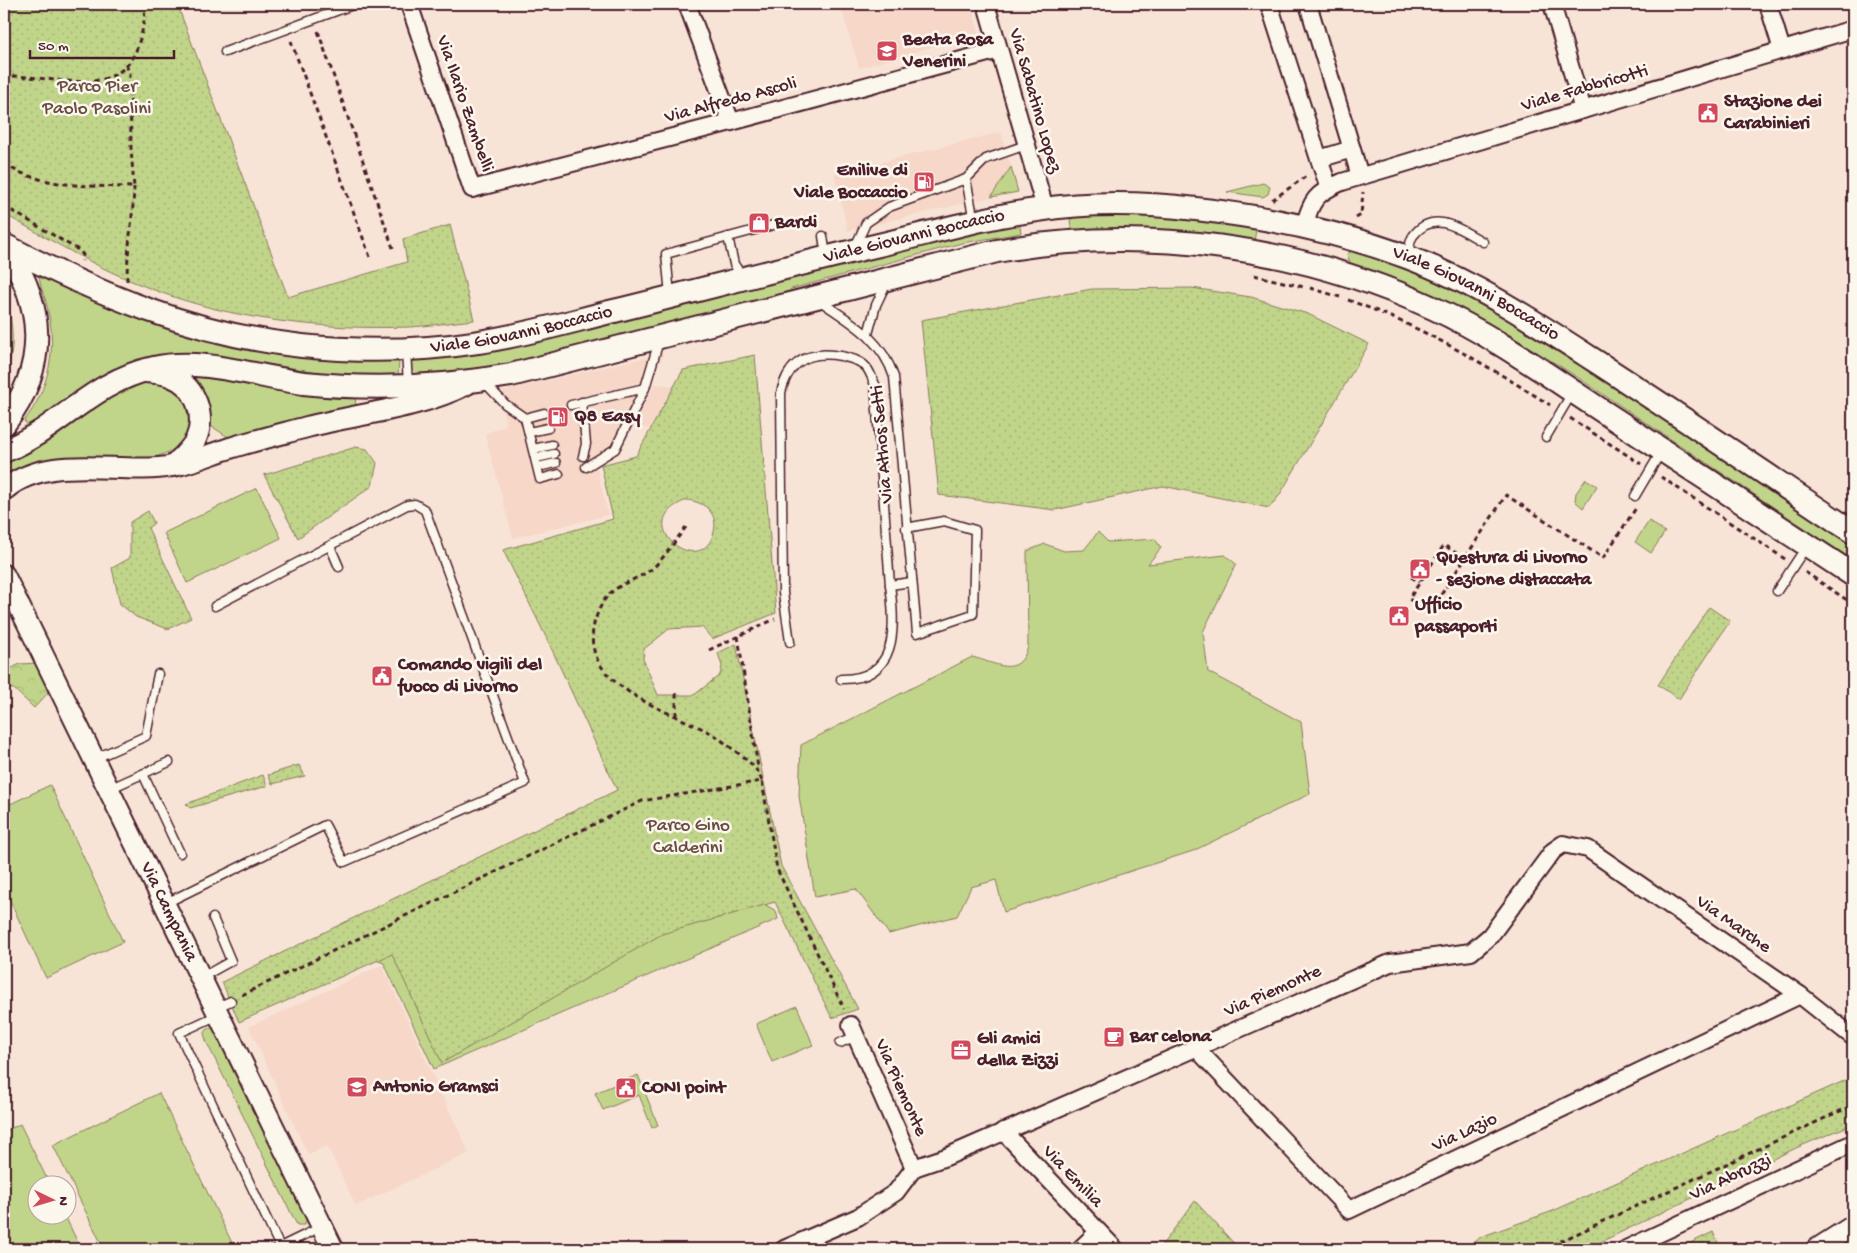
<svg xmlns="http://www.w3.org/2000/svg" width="1857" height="1253" font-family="'Gochi Hand',sans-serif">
<defs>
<pattern id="forest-crowns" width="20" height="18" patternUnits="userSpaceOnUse" patternTransform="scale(1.25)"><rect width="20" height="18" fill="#c1d58a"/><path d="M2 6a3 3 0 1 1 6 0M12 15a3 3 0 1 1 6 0" fill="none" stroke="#a7b677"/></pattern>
<pattern id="park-dots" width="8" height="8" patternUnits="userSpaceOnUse" patternTransform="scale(1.25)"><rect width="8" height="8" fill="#c1d58a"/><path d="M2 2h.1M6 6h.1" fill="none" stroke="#a7b677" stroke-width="1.8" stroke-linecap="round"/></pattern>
</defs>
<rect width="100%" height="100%" fill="#f8e4d7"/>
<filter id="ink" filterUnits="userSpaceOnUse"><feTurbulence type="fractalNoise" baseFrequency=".02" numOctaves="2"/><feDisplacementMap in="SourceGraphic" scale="10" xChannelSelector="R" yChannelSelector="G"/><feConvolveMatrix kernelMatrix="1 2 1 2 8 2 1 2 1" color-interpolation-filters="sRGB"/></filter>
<g filter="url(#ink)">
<g fill="#f6d7c8">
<path d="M 840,4 L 971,4 L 979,33 L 859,68 Z"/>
<path d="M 1001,132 L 1011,167 L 1007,177 L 991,197 L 848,231 L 834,174 Z"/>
<path d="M 664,353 L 611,459 L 596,463 L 608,515 L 513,538 L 485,434 L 506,425 L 499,392 Z"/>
<path d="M 655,384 L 673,386 L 650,429 L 632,426 Z"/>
<path d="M 382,965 L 469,1153 L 356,1206 L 327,1146 L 308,1155 L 249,1027 Z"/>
</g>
<g fill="#c1d58a" stroke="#867a5a">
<path d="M 1011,167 L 1018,192 L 991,197 Z"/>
<path d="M 1263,183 L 1270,187 L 1268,194 L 1263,197 L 1227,192 Z"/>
<path d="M 1089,214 L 1175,216 L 1257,225 L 1254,241 L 1157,230 L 1080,231 L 1071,227 L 1070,220 L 1077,215 Z"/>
<path d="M 1019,221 L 1021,233 L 962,243 L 791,289 L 788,293 L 509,363 L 468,370 L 417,374 L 413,370 L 413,358 Z"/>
<path d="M 1354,249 L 1386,257 L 1486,302 L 1853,543 L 1853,560 L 1571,373 L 1508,334 L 1420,290 L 1350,263 L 1347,254 Z"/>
<path d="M 39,273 L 145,321 L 191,335 L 399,360 L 398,377 L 331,374 L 194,353 C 126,354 81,389 29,427 L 24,421 C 49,390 57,348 48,311 C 46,297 39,287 39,273 Z"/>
<path d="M 4,293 C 14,323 16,351 4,380 Z"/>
<path d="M 190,376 L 298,391 L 355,396 L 356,405 L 231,439 L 208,424 L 203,395 Z"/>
<path d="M 161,380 L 184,393 C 186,400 193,411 193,418 C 193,421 190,426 189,429 C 174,474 94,458 57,459 C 39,460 18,467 4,478 L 4,461 L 83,410 L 139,381 Z"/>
<path d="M 1586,479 L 1597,486 L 1583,508 L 1575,501 L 1576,493 Z"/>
<path d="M 257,488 L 281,538 L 187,583 L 164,533 Z"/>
<path d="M 1649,521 L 1665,532 L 1651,553 L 1635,542 Z"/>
<path d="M 1098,532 L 1108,542 L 1155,539 L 1161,548 L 1148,564 L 1225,555 L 1236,564 L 1203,632 L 1208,672 L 1301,722 L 1310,794 L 1193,851 L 1004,912 L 996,880 L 971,887 L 957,916 L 889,934 L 856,889 L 815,897 L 799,796 L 801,745 L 972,657 C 995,662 1018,680 1028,647 L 1027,551 L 1045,544 L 1064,551 L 1084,550 Z"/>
<path d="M 50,785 L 123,942 L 46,978 L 4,888 L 4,807 Z"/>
<path d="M 764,904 L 776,911 L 778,919 L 434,1069 L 384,963 L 370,958 L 373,949 Z"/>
<path d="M 797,1006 L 813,1045 L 772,1062 L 756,1024 Z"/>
<path d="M 208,1028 L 215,1028 L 307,1217 L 305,1225 L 297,1225 L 207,1043 L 204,1034 Z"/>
<path d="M 638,1075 L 658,1125 L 652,1128 L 639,1095 L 603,1110 L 595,1093 Z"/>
<path d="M 159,1093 L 235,1249 L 104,1249 L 53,1145 Z"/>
<path d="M 20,1124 L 50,1185 L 38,1186 L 38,1216 L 65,1216 L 81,1249 L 4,1249 L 4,1132 Z"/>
</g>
<path fill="url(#forest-crowns)" stroke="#867a5a" d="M 37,663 L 47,675 L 48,693 L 34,708 L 14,689 L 4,688 L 4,666 L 8,670 L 20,664 Z"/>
<g fill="url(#park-dots)" stroke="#867a5a" fill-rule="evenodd">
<path d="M 4,4 L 177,4 L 288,297 L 407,262 L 403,239 L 450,225 L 474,320 C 452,322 431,326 409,327 C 322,330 230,320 149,288 C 98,269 51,240 4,214 Z"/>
<path d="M 1192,288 L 1251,297 L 1308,314 L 1369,344 L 1279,496 L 1269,508 L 1163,486 L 1055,510 L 939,495 L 921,320 L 1092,289 Z"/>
<path d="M 755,355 L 776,613 L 712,639 L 702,627 L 669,629 L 644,649 L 643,659 L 658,695 L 694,695 L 720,675 L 722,666 L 718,653 L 736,644 L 781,866 L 858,1009 L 832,1018 L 775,902 L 662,934 L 442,1063 L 392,954 L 239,1022 L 222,982 L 617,790 L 547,639 L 503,550 L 613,519 L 601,465 L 636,456 L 683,370 ZM 687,500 C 706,502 720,515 713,535 C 698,580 628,521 687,500 Z"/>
<path d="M 356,447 L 367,449 L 377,463 L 372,486 L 298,538 L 264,475 Z"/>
<path d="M 148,511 L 154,523 L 148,528 L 191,618 L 168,629 L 136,617 L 120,604 L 112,568 L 130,558 L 130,522 Z"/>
<path d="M 1709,607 L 1730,621 L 1679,699 L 1658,685 Z"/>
<path d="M 299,765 L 305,776 L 272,784 L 268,775 Z"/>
<path d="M 263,775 L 267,786 L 190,808 L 186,804 Z"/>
<path d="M 1853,1077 L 1853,1124 L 1796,1148 L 1586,1249 L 1462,1249 L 1483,1236 L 1553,1211 Z"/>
<path d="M 1195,1201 L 1239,1249 L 1159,1249 Z"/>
<path d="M 1713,1232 L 1721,1249 L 1678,1249 Z"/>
</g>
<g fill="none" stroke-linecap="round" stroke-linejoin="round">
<g stroke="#4a1f2b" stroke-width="11">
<g id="service">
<path d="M 225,52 L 355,4"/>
<path d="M 974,221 L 966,179 L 986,159 L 1026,145"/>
<path d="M 823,236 L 826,256"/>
<path d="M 728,237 L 734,264 L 741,275"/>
<path d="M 855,247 L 866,223 L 889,207 L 966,179"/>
<path d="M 1408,255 C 1409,249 1410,240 1413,236 C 1433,208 1462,230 1483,242"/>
<path d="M 670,295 L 666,254 L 777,224"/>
<path d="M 820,301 C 851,322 882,339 894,377 L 917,633 L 973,614 L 975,530 L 944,521 L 906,528"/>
<path d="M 868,334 L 876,305 L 886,284"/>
<path d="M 406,351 L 408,384"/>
<path d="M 485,383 L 505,404 L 525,418 L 540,479 L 559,474"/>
<path d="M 582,402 L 586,444 L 583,456"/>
<path d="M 571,405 L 645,388 L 659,341"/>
<path d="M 525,418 L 544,413"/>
<path d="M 529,432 L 548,428"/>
<path d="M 1546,437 L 1572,393"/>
<path d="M 533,449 L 552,445"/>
<path d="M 536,458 L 554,454"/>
<path d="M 538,467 L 556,463"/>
<path d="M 586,467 L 615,449 L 645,388"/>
<path d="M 1635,496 L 1661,452"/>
<path d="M 330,546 L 339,567"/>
<path d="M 1777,591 L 1806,547"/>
<path d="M 790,642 L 783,593 L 781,393 C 788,361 809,350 841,356 C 849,358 860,360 866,367 C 870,371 872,379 875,384 L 890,585 L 912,582"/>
<path d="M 841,679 C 898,680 896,628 890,585"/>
<path d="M 96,758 L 146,736 L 158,674"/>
<path d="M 143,774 L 180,853"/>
<path d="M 109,789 L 169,762"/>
<path d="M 166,903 L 325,825 L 344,862 L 525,783 L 425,510 L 415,504 L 407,505 L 215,606"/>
<path d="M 202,977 L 231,961 L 213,918"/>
<path d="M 217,1007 L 231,1001"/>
<path d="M 218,1015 L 179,1033 L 280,1247 L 321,1227"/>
<path d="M 840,1043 L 856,1036"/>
</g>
</g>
<g stroke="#4a1f2b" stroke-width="20">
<g id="minor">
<path d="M 409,4 L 472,189 L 731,122 L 999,50"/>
<path d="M 687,4 L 731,122"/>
<path d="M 986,4 L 1045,208"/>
<path d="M 1269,4 L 1319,159 L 1352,149"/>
<path d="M 1308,4 L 1360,176"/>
<path d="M 1552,4 L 1583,110"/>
<path d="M 1768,4 L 1782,50"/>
<path d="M 1319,159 L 1329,188"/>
<path d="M 1304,227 C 1311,200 1316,193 1342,182 L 1853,29"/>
<path d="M 851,1025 L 914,1168"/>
<path d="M 1196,1048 L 1349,1210 L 1800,995"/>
<path d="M 1003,1131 L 1115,1249"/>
<path d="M 784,1249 L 858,1217 L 896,1192 L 914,1168 L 946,1157 L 1390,963 L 1471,952 L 1490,936 L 1553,851 L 1563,844 L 1588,849 L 1800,995 L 1853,1037"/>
<path d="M 1080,1249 L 1098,1232"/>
<path d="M 1626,1249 L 1853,1143"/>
</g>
</g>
<g stroke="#4a1f2b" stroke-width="24">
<g id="tertiary">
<path d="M 146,372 C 154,373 164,373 172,377 C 196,386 206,416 196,439 C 191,449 182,457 174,465"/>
<path d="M 4,490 C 50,451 118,476 173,466 C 192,462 211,454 230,448 C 256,440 281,434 307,427 C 360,413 418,409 467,384"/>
<path id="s1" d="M 4,575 L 333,1249"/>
<path d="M 1817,1249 L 1853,1226"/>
</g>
</g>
<g stroke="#4a1f2b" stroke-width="26">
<g id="secondary">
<path id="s2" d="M 4,245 C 98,294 195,335 302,346 C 361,352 421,351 479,342 C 525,335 569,322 614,311 C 704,289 793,265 883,244 C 934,232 985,217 1037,210 C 1088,202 1145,203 1196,209 C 1267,217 1340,232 1407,257 C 1472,281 1532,320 1589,357 C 1678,414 1765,474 1853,532"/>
<path d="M 4,246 C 45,304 49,366 4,424"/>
<path d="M 4,451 C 60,429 90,382 154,368 C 203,357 255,377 304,383 C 373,390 443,387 511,375 L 997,251 C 1143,225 1298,246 1433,308 C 1495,336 1550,377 1607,414 C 1689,468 1771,522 1853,575"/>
</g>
</g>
<g stroke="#4a1f2b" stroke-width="3" stroke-dasharray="5 4" stroke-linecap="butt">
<path d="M 318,31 L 393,248"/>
<path d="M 291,41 L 370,257"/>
<path d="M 4,76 C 50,74 122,104 139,42 C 143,29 146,17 144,4"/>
<path d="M 4,164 C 43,188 89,186 134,187 L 131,149 L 130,74 L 126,65"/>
<path d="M 1272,200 L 1308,175"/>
<path d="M 4,206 L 80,251 L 83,255 L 82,261"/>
<path d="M 1356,218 L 1361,215 L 1363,192"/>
<path d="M 1254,275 L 1304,287"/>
<path d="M 127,281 C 127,249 133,219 134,187"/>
<path d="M 1310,288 L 1340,297"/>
<path d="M 1348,300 C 1421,326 1485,364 1550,405"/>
<path d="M 1570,418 L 1641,464"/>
<path d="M 1661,477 L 1785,559"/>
<path d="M 686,527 C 676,539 662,562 649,571 C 634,581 613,585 603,602 C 560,679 658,706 707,731 C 718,736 728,746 738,753 C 749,762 757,767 762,781"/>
<path d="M 1465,559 L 1444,545 L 1409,599 L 1430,612 C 1455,573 1481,534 1506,495 L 1603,558 L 1636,508"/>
<path d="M 1805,572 L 1853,604"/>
<path d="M 1411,577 L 1420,582"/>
<path d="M 738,636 L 758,768"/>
<path d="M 709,650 L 775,619"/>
<path d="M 676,716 L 676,690"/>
<path d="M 242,995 L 642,801 L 762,781 L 777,869 L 844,1009"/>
<path d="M 1558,1243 L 1561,1249"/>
<path d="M 1544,1249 L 1853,1105"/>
</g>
<use href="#service" stroke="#fbf7ec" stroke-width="8"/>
<use href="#minor" stroke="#fbf7ec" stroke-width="16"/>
<use href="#tertiary" stroke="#fbf7ec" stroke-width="20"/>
<use href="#secondary" stroke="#fbf7ec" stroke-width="22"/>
</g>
</g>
<defs>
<g id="school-square" transform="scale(1.125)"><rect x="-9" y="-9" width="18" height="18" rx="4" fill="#d1495b" stroke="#fbf7ec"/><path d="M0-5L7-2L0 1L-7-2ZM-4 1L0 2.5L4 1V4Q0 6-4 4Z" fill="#fff"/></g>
<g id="civic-square" transform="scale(1.125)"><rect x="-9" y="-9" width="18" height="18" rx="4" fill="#d1495b" stroke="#fbf7ec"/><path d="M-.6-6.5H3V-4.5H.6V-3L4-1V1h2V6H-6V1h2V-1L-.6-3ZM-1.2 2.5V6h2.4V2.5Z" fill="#fff"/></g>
<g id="fuel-square" transform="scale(1.125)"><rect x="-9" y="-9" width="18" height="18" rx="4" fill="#d1495b" stroke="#fbf7ec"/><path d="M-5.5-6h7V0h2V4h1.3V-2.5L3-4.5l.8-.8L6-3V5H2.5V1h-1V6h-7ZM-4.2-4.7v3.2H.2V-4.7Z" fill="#fff"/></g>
<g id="shop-square" transform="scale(1.125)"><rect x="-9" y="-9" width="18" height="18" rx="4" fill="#d1495b" stroke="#fbf7ec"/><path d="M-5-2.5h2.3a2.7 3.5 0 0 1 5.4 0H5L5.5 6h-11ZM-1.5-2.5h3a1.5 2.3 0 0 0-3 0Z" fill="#fff"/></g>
<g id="cafe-square" transform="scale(1.125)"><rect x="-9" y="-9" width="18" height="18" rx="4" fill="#d1495b" stroke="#fbf7ec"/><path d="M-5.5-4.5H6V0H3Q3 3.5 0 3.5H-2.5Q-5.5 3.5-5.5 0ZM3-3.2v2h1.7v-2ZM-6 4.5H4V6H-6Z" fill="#fff"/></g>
<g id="office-square" transform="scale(1.125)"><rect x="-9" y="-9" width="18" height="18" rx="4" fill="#d1495b" stroke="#fbf7ec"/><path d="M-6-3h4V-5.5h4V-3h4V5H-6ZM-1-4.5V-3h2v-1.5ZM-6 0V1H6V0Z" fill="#fff"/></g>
</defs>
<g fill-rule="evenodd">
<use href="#school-square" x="887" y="51"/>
<use href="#civic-square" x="1708" y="113"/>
<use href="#fuel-square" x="924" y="182"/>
<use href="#shop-square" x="759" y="223"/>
<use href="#fuel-square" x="558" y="417"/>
<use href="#civic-square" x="1420" y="569"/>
<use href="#civic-square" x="1399" y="616"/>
<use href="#civic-square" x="382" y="676"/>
<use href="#cafe-square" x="1114" y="1037"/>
<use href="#office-square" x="961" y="1050"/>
<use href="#school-square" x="357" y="1087"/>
<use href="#civic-square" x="626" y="1088"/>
</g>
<g text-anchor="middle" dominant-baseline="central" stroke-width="5" stroke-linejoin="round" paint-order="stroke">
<g font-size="19" font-weight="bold" fill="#4a1f2b" stroke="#fbf7ec" text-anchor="start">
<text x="903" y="40">Beata Rosa<tspan x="903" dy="22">Venerini</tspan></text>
<text x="1724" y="102">Stazione dei<tspan x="1724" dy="22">Carabinieri</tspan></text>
<text x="908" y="171" text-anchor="end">Enilive di<tspan x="908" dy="22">Viale Boccaccio</tspan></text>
<text x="775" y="223">Bardi</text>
<text x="574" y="417">Q8 Easy</text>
<text x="1436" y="558">Questura di Livorno<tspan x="1436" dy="22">- sezione distaccata</tspan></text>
<text x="1415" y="605">Ufficio<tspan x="1415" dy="22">passaporti</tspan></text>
<text x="398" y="665">Comando vigili del<tspan x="398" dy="22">fuoco di Livorno</tspan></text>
<text x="1130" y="1037">Bar celona</text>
<text x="977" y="1039">Gli amici<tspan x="977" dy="22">della Zizzi</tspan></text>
<text x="373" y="1087">Antonio Gramsci</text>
<text x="642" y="1088">CONI point</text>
</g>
<g font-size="19" fill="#684c43" stroke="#fbf7ec">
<text x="97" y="87">Parco Pier<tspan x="97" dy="22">Paolo Pasolini</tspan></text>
<text x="688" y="826">Parco Gino<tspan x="688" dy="22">Calderini</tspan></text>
</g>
<g font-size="19" fill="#4a1f2b" stroke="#fbf7ec">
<text transform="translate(1585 89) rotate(-16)">Viale Fabbricotti</text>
<text transform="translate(731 101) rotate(-15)">Via Alfredo Ascoli</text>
<text transform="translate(1034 101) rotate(74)">Via Sabatino Lopez</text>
<text transform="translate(464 104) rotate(71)">Via Ilario Zambelli</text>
<text stroke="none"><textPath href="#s2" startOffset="942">Viale Giovanni Boccaccio</textPath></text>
<text stroke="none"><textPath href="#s2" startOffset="1522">Viale Giovanni Boccaccio</textPath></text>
<text stroke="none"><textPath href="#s2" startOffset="538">Viale Giovanni Boccaccio</textPath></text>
<text transform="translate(883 444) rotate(-95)">Via Athos Setti</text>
<text stroke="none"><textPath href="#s1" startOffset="375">Via Campania</textPath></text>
<text transform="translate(1733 925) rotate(35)">Via Marche</text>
<text transform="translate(1273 992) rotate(-24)">Via Piemonte</text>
<text transform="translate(900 1088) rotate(66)">Via Piemonte</text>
<text transform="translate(1465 1133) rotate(-25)">Via Lazio</text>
<text transform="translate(1072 1177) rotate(46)">Via Emilia</text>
<text transform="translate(1731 1178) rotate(-25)">Via Abruzzi</text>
</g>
</g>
<rect width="1857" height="1253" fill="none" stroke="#fbf7ec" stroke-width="20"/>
<rect x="10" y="10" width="1837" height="1233" fill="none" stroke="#4a1f2b" stroke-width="2" filter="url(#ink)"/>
<g transform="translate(52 1200) rotate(95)"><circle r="24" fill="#fbf7ec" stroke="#b4a19f"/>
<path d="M0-4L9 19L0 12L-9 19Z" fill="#d1495b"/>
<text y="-8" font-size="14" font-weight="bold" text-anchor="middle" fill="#4a1f2b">N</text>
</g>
<path d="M30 50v8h144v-8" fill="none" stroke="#4a1f2b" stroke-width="2.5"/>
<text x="38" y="50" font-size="15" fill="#4a1f2b" stroke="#fbf7ec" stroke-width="4" paint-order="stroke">50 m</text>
</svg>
